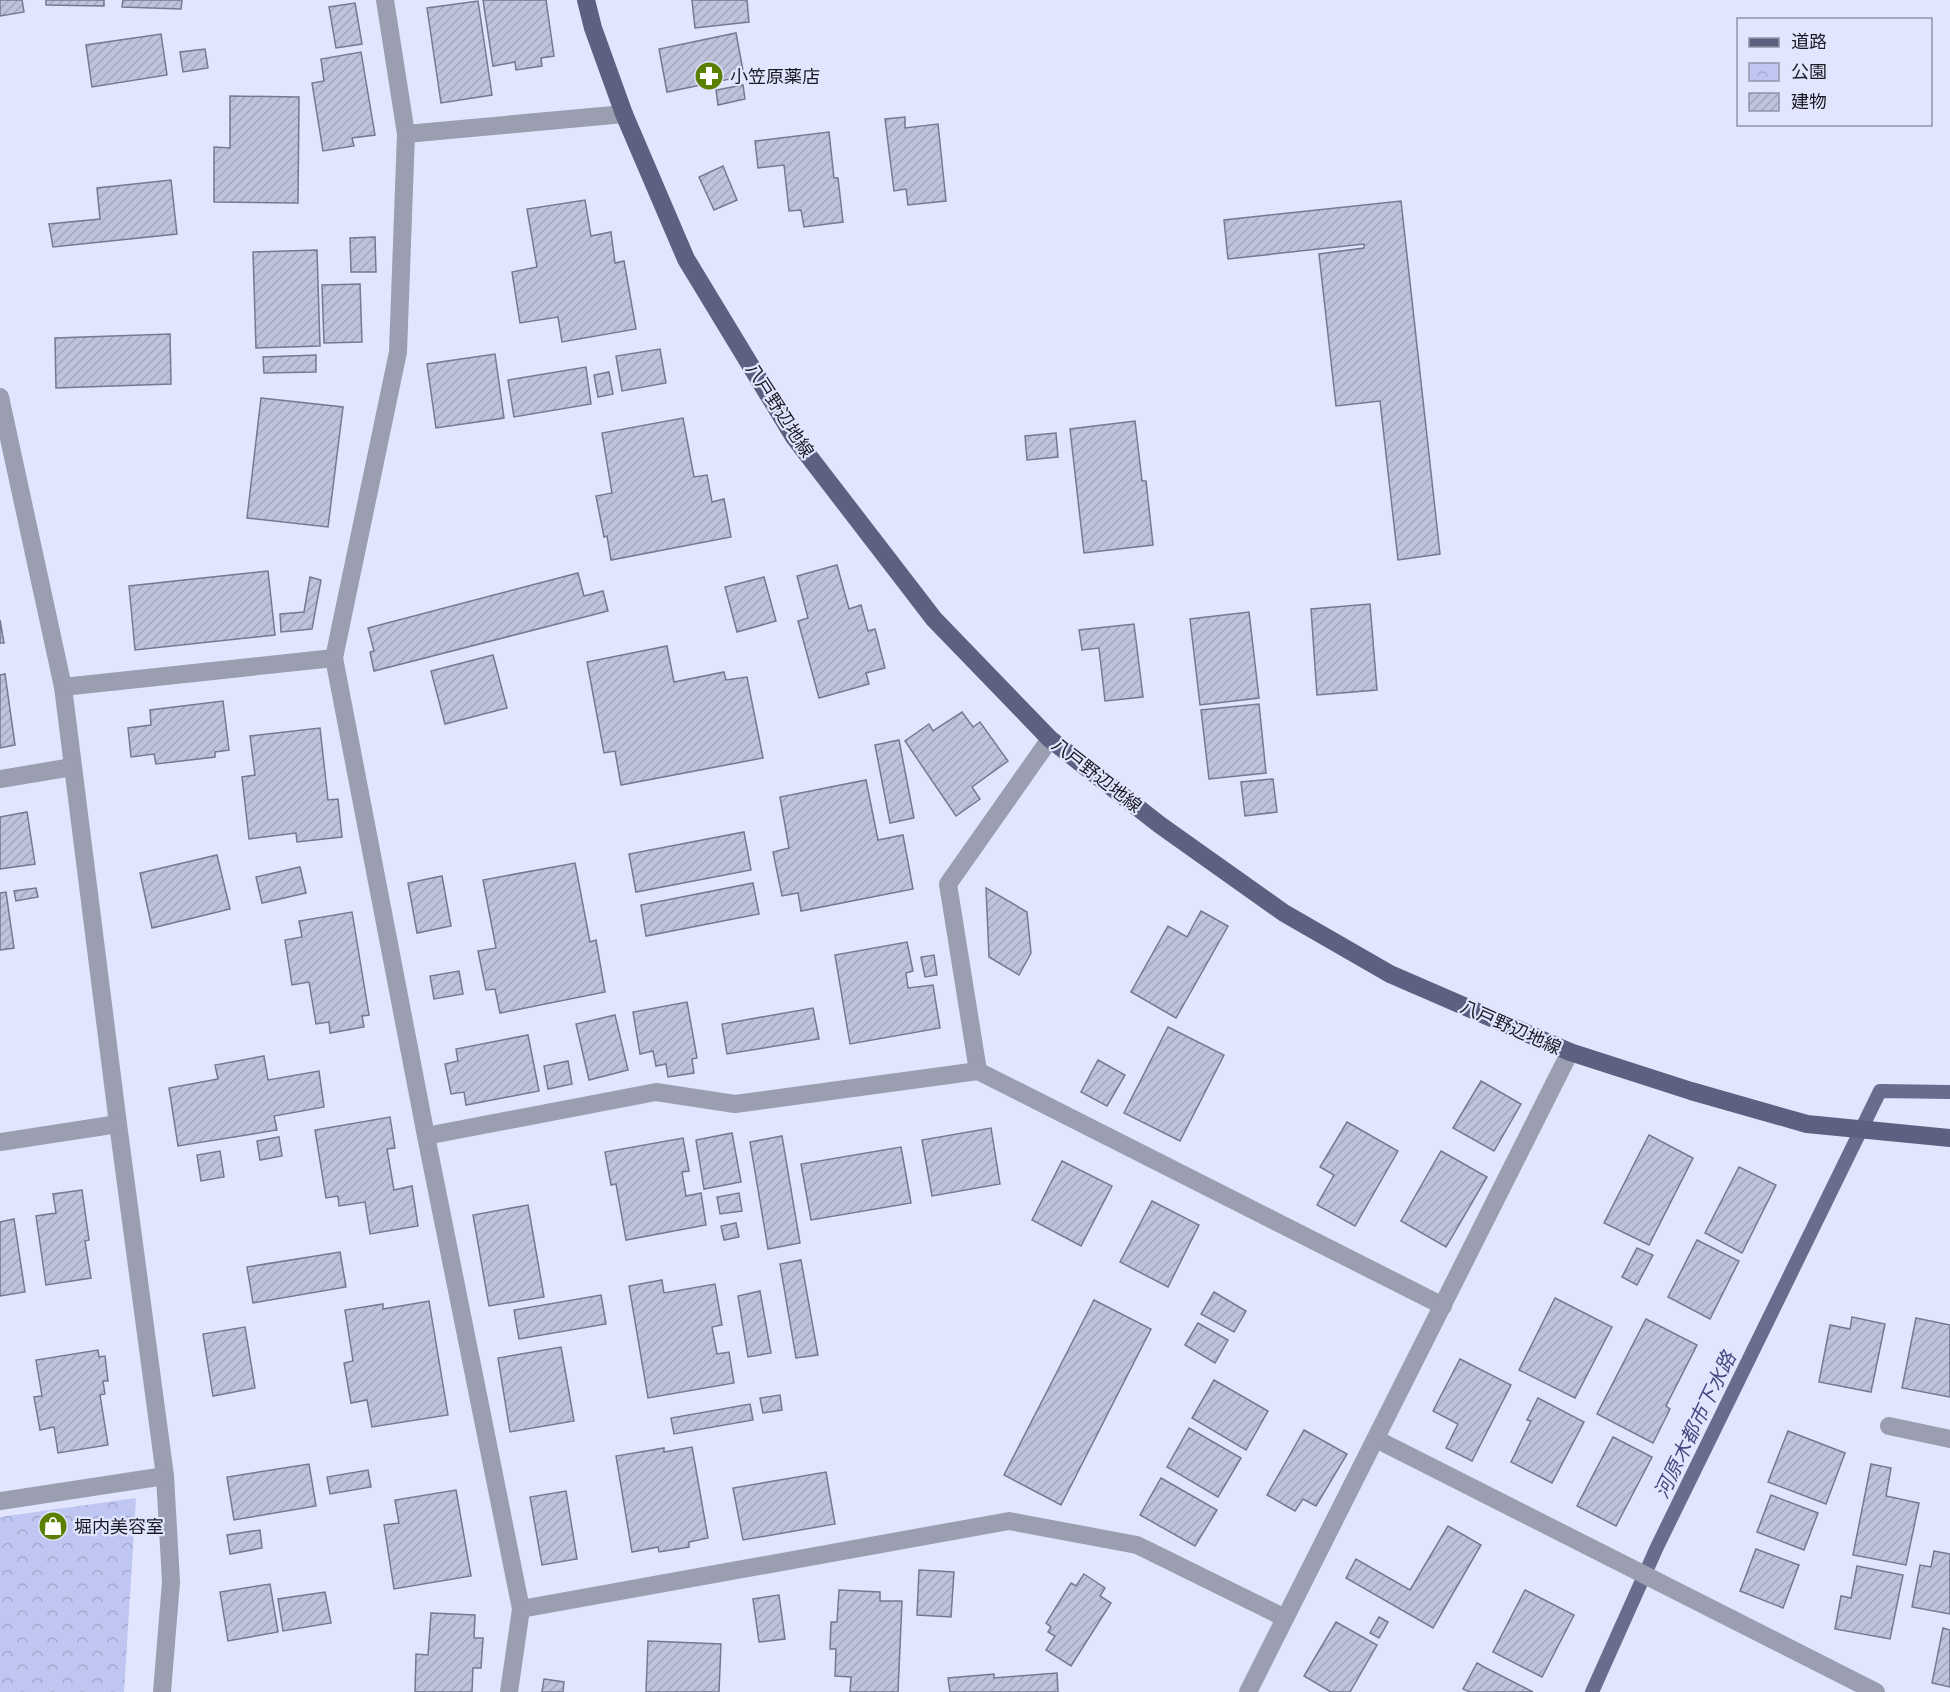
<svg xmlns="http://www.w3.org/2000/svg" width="1950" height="1692" font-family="Roboto,'Noto Sans JP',sans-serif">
<defs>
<pattern id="park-crowns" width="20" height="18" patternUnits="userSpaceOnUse" patternTransform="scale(1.5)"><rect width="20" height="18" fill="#bfc6f1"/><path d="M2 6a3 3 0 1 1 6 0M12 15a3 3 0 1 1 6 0" fill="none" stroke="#a4aace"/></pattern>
<pattern id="building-hatch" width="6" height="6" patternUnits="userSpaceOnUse" patternTransform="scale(1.5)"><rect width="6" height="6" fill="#bfc3db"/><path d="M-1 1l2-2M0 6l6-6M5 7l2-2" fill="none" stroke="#a4a7bc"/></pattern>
</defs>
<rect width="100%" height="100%" fill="#e1e5fe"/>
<path fill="url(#park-crowns)" d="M 136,1498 L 124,1692 L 0,1692 L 0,1517 Z"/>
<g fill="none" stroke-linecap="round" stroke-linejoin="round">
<path stroke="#696d8d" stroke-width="14" d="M 1592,1692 L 1657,1547 L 1880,1091 L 1950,1092"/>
</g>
<g fill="url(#building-hatch)" stroke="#76798f" stroke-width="1.5">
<path d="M 0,0 L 22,0 L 24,12 L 0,16 Z"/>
<path d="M 46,0 L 104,0 L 104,6 L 46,5 Z"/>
<path d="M 123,0 L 182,0 L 181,9 L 122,7 Z"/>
<path d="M 483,0 L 546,0 L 554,56 L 541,58 L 542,66 L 516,70 L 515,62 L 493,66 Z"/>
<path d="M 692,0 L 747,0 L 749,22 L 695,28 Z"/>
<path d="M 478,1 L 492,95 L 441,103 L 427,8 Z"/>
<path d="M 355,3 L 362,44 L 336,48 L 329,7 Z"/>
<path d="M 736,33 L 744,76 L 667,92 L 659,49 Z"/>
<path d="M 161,34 L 167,75 L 92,87 L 86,45 Z"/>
<path d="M 205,49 L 208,68 L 183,72 L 180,52 Z"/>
<path d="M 361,52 L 375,135 L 352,138 L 354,146 L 323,151 L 312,83 L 324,81 L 321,59 Z"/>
<path d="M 743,85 L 745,99 L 718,105 L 716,90 Z"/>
<path d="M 230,96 L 299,97 L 298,203 L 214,202 L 214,147 L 230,148 Z"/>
<path d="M 905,117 L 905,128 L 938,124 L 946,201 L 908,205 L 906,189 L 894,191 L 885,119 Z"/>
<path d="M 829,132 L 834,178 L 838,178 L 843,222 L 804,227 L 801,210 L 789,211 L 784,165 L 758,168 L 755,141 Z"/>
<path d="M 723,166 L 737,200 L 714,210 L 699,177 Z"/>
<path d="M 171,180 L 177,234 L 53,247 L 49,224 L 100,219 L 97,188 Z"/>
<path d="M 585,200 L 591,236 L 611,232 L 615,263 L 624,261 L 636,329 L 562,342 L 558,317 L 520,323 L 512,272 L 537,267 L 527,209 Z"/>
<path d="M 1401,201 L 1440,554 L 1398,560 L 1380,401 L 1336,406 L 1319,254 L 1364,248 L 1364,244 L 1228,259 L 1224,220 Z"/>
<path d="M 375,237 L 376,272 L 351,272 L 350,238 Z"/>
<path d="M 317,250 L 320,346 L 256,348 L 253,252 Z"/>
<path d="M 360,284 L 362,342 L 324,343 L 322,285 Z"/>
<path d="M 170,334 L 171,384 L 56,388 L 55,338 Z"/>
<path d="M 660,349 L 666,383 L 622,391 L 616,356 Z"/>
<path d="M 495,354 L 504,418 L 436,428 L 427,364 Z"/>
<path d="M 316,355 L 316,372 L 264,373 L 263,357 Z"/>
<path d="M 586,367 L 591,404 L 514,417 L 508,380 Z"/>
<path d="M 609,372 L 613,394 L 598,397 L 594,375 Z"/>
<path d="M 261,398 L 343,407 L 328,527 L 247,518 Z"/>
<path d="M 683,418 L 694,477 L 707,475 L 712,502 L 724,499 L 731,537 L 611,560 L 607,536 L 604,537 L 596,496 L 612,493 L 602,433 Z"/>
<path d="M 1135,421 L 1142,481 L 1146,481 L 1153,545 L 1084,553 L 1070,429 Z"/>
<path d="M 1056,433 L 1058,457 L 1027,460 L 1025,436 Z"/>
<path d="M 837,565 L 849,609 L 861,605 L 868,631 L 875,629 L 885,668 L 866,673 L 869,684 L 819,698 L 798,621 L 808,618 L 797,576 Z"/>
<path d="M 268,571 L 275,635 L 135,650 L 129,586 Z"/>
<path d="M 578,573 L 584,596 L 603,591 L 608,611 L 374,671 L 370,652 L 374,651 L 368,628 Z"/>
<path d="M 310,577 L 321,580 L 312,629 L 281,632 L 280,614 L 304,612 Z"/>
<path d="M 764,577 L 776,621 L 737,632 L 725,587 Z"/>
<path d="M 1370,604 L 1377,690 L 1317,695 L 1311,609 Z"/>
<path d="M 1249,612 L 1259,698 L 1200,705 L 1190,619 Z"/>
<path d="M 0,620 L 4,643 L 0,643 Z"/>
<path d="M 1134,624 L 1143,697 L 1105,701 L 1099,648 L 1082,650 L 1079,630 Z"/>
<path d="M 667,646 L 674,682 L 724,672 L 726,680 L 747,677 L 763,758 L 621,785 L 615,751 L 604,753 L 587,662 Z"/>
<path d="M 493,655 L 507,708 L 445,724 L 431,671 Z"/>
<path d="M 5,674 L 15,745 L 0,748 L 0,675 Z"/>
<path d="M 223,701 L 229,750 L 215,752 L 215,757 L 156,764 L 154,754 L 131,757 L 128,728 L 151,725 L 150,710 Z"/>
<path d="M 1259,704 L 1266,773 L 1209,779 L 1201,710 Z"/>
<path d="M 962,712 L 973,727 L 980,722 L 1008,761 L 972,787 L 980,799 L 956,816 L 905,741 L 929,724 L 933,731 Z"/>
<path d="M 320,728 L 328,800 L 338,799 L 342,837 L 297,842 L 296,833 L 249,839 L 242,777 L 255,775 L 250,736 Z"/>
<path d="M 899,740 L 914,818 L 890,823 L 875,745 Z"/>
<path d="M 1273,779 L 1277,812 L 1245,816 L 1241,782 Z"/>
<path d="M 866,780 L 878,840 L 903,835 L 913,889 L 801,911 L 798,893 L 782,896 L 773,852 L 789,848 L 780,797 Z"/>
<path d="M 27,812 L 35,864 L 0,869 L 0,817 Z"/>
<path d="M 744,832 L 751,870 L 636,892 L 629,854 Z"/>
<path d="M 217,855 L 230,909 L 152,928 L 140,873 Z"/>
<path d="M 575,863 L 590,942 L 596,940 L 605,992 L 500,1013 L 495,989 L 486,990 L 478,951 L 496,948 L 483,880 Z"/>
<path d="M 300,867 L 306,893 L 262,903 L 256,877 Z"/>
<path d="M 442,876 L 451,926 L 417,933 L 408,883 Z"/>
<path d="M 753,883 L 759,914 L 646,936 L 641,905 Z"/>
<path d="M 36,888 L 38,897 L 16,901 L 14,891 Z"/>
<path d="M 986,888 L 1027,912 L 1031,953 L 1019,975 L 989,957 Z"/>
<path d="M 6,892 L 14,948 L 0,950 L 0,893 Z"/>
<path d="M 1201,911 L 1228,926 L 1176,1018 L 1131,992 L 1168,926 L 1187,937 Z"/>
<path d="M 352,912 L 369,1015 L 362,1016 L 364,1027 L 330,1033 L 329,1022 L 316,1024 L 309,982 L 292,985 L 285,940 L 302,937 L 299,921 Z"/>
<path d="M 907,942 L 913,971 L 906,973 L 908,988 L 933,985 L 940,1028 L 850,1044 L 835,955 Z"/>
<path d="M 934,955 L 937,975 L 925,977 L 921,957 Z"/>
<path d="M 459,971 L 463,994 L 434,999 L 430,976 Z"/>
<path d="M 687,1002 L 697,1058 L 692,1059 L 694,1073 L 668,1077 L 666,1064 L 656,1066 L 653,1051 L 640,1054 L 633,1012 Z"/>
<path d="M 813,1008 L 819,1039 L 727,1054 L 722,1024 Z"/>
<path d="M 615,1015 L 628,1070 L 589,1080 L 576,1024 Z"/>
<path d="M 1168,1027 L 1224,1055 L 1180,1141 L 1124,1113 Z"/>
<path d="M 528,1035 L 539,1091 L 466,1105 L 464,1092 L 451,1094 L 445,1064 L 458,1061 L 456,1049 Z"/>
<path d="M 264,1056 L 268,1080 L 319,1071 L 324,1107 L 274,1116 L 277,1130 L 178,1146 L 169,1088 L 218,1079 L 215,1065 Z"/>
<path d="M 1098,1060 L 1125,1075 L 1107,1106 L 1081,1092 Z"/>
<path d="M 568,1061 L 572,1084 L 548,1089 L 544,1066 Z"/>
<path d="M 1481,1081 L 1521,1104 L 1494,1151 L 1453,1128 Z"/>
<path d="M 390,1117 L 395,1148 L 387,1149 L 394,1190 L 412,1186 L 418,1226 L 370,1234 L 365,1202 L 339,1206 L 338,1196 L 326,1198 L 315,1130 Z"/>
<path d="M 1347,1122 L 1398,1151 L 1355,1226 L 1317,1205 L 1334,1175 L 1320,1167 Z"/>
<path d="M 991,1128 L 1000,1184 L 932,1196 L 922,1140 Z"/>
<path d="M 732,1133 L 741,1182 L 704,1189 L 696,1140 Z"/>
<path d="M 1649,1135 L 1693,1158 L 1649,1245 L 1604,1223 Z"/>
<path d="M 782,1136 L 800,1243 L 768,1249 L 750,1142 Z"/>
<path d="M 279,1137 L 282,1156 L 260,1160 L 257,1141 Z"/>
<path d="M 683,1138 L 689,1171 L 682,1172 L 686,1196 L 701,1193 L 706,1225 L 626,1240 L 616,1184 L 611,1185 L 605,1152 Z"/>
<path d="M 901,1147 L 911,1203 L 811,1220 L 801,1164 Z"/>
<path d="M 220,1151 L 224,1177 L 201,1181 L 197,1155 Z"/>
<path d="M 1441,1151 L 1487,1177 L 1446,1247 L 1401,1221 Z"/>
<path d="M 1062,1161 L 1112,1186 L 1081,1246 L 1032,1220 Z"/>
<path d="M 1739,1167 L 1776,1185 L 1742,1253 L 1705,1233 Z"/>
<path d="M 82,1190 L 89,1240 L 85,1241 L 91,1278 L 46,1285 L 36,1216 L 56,1213 L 53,1194 Z"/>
<path d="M 739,1193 L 742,1211 L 720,1214 L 717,1197 Z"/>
<path d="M 1152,1201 L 1199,1225 L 1168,1287 L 1120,1262 Z"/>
<path d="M 528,1205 L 544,1297 L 489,1306 L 473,1215 Z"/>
<path d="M 14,1219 L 25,1292 L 0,1296 L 0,1222 Z"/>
<path d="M 736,1223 L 739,1237 L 724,1240 L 721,1226 Z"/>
<path d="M 1697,1240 L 1739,1261 L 1710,1319 L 1668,1297 Z"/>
<path d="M 1637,1248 L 1653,1255 L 1637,1285 L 1622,1277 Z"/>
<path d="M 340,1252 L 346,1287 L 253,1303 L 247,1267 Z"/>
<path d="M 801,1260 L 818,1355 L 796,1358 L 780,1264 Z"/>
<path d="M 662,1280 L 664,1293 L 715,1284 L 722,1325 L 712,1327 L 717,1354 L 729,1352 L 734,1383 L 648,1398 L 629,1286 Z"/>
<path d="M 760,1291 L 771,1353 L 748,1357 L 738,1296 Z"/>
<path d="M 1214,1292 L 1246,1311 L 1234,1332 L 1201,1314 Z"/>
<path d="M 601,1295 L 606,1324 L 519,1339 L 514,1310 Z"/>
<path d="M 1555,1298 L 1612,1327 L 1575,1398 L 1519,1370 Z"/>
<path d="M 1094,1300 L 1151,1329 L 1061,1505 L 1004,1475 Z"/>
<path d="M 429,1301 L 448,1415 L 372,1427 L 367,1400 L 351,1403 L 344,1363 L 353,1361 L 345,1310 L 383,1304 L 383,1309 Z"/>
<path d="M 1852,1317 L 1885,1324 L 1871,1392 L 1819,1382 L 1830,1325 L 1850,1329 Z"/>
<path d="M 1916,1318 L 1950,1325 L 1950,1397 L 1902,1388 Z"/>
<path d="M 1646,1319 L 1697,1345 L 1666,1406 L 1670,1409 L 1653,1443 L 1597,1414 Z"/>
<path d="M 1198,1323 L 1228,1340 L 1215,1363 L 1185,1345 Z"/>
<path d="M 245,1327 L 255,1388 L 213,1396 L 203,1334 Z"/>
<path d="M 561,1347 L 574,1421 L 510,1432 L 498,1358 Z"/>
<path d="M 98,1350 L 99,1357 L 105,1356 L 108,1381 L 103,1381 L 105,1394 L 100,1395 L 108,1445 L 58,1453 L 54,1427 L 40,1430 L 34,1397 L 42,1396 L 36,1360 Z"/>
<path d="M 1460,1359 L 1511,1385 L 1472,1461 L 1446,1448 L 1458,1424 L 1433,1411 Z"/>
<path d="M 1214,1380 L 1268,1411 L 1246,1450 L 1192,1418 Z"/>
<path d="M 780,1395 L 782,1410 L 763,1413 L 760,1398 Z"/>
<path d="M 1538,1398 L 1584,1422 L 1552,1483 L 1511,1462 L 1531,1421 L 1527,1420 Z"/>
<path d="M 750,1404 L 753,1420 L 674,1434 L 671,1418 Z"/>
<path d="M 1189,1428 L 1241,1458 L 1218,1497 L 1167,1467 Z"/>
<path d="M 1304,1430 L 1347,1454 L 1316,1506 L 1303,1499 L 1295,1511 L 1267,1495 Z"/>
<path d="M 1788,1431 L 1845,1453 L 1826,1504 L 1768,1482 Z"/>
<path d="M 1613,1437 L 1652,1457 L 1616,1526 L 1577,1506 Z"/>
<path d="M 692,1447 L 708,1538 L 689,1542 L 689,1547 L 659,1552 L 658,1547 L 632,1552 L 616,1456 L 664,1448 L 664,1452 Z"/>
<path d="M 309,1464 L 316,1506 L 234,1520 L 227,1477 Z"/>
<path d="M 1871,1464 L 1891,1468 L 1886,1496 L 1919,1503 L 1906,1565 L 1853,1555 Z"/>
<path d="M 368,1470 L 371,1487 L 330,1494 L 327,1477 Z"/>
<path d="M 826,1472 L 835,1524 L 743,1540 L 733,1488 Z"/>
<path d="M 1161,1478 L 1217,1510 L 1195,1546 L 1140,1515 Z"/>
<path d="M 456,1490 L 471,1576 L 394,1589 L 384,1525 L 399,1523 L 395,1500 Z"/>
<path d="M 566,1491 L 577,1559 L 542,1565 L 530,1497 Z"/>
<path d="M 1771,1495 L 1818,1513 L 1804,1550 L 1757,1532 Z"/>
<path d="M 1448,1526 L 1481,1545 L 1433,1628 L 1346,1578 L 1356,1559 L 1410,1590 Z"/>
<path d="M 260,1530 L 262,1548 L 230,1554 L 227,1535 Z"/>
<path d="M 1756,1549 L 1799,1565 L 1783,1608 L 1740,1591 Z"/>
<path d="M 1934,1551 L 1950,1554 L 1950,1614 L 1912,1607 L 1920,1565 L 1931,1567 Z"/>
<path d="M 1857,1566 L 1903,1575 L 1890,1639 L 1835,1629 L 1841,1596 L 1851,1598 Z"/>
<path d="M 919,1570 L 954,1572 L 951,1617 L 917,1615 Z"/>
<path d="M 1084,1574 L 1105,1588 L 1100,1596 L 1111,1603 L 1071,1666 L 1046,1650 L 1055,1636 L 1048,1632 L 1051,1627 L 1046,1623 L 1071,1583 L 1076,1586 Z"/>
<path d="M 270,1584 L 278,1632 L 228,1641 L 220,1592 Z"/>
<path d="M 839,1590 L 880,1592 L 880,1601 L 902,1601 L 898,1692 L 850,1692 L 851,1677 L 835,1676 L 836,1649 L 830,1649 L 831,1622 L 837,1622 Z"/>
<path d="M 1525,1590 L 1574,1615 L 1542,1677 L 1493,1652 Z"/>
<path d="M 325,1592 L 331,1623 L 283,1631 L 278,1599 Z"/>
<path d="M 779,1595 L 785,1639 L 759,1642 L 753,1599 Z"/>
<path d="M 431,1613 L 475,1615 L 474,1638 L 483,1638 L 481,1668 L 473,1668 L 472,1692 L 415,1692 L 416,1654 L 428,1655 Z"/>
<path d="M 1379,1617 L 1388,1622 L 1379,1638 L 1370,1633 Z"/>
<path d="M 1336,1622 L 1377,1645 L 1350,1692 L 1331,1692 L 1304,1676 Z"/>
<path d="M 1943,1628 L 1950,1630 L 1950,1687 L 1932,1683 Z"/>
<path d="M 648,1641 L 721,1644 L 719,1692 L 646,1692 Z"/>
<path d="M 1477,1663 L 1486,1668 L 1533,1692 L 1470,1692 L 1463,1689 Z"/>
<path d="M 1057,1673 L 1058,1692 L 950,1692 L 948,1678 L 994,1674 L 994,1678 Z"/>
<path d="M 544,1679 L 564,1682 L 563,1692 L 542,1692 Z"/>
</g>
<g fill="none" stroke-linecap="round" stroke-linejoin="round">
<g stroke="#9a9eb0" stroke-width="18">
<path d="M 385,0 L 406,134 L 398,352 L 334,658 L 426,1136 L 521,1609 L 509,1692"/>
<path d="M 406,134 L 624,114"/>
<path d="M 0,397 L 63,687 L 118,1124 L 165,1476 L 171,1582 L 162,1692"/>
<path d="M 63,687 L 334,658"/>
<path d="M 0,779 L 72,767"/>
<path d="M 978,1071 L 948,884 L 1050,739"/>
<path d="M 426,1136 L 656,1092 L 735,1104 L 978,1071 L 1443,1306"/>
<path d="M 0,1142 L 118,1124"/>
<path d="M 1889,1426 L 1950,1439"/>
<path d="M 1376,1439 L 1876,1692"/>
<path d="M 0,1501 L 165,1476"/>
<path d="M 521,1609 L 1009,1521 L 1137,1545 L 1285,1618"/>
<path d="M 1248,1692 L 1570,1052"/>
</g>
<path stroke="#5c6181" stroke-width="18" d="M 586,0 L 593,28 L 624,114 L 686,259 L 794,437 L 934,619 L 1050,739 L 1160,825 L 1284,913 L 1390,974 L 1570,1052 L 1691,1091 L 1807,1124 L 1950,1138"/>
</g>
<defs>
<g id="pharmacy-disc" transform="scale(1.5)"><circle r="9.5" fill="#598000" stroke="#e1e5fe"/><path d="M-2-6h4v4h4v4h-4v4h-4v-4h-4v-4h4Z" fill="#fff"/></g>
<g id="shop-disc" transform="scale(1.5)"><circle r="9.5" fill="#598000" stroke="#e1e5fe"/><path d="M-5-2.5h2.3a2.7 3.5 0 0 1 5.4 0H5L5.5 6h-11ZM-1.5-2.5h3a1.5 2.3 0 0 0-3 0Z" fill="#fff"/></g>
</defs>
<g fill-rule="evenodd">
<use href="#pharmacy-disc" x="709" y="76"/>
<use href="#shop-disc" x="53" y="1526"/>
</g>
<g text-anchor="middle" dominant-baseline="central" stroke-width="4.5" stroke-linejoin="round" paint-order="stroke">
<g font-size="18" fill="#191a23" stroke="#e1e5fe" text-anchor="start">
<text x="730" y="76">小笠原薬店</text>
<text x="74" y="1526">堀内美容室</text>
</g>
<g font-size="18" fill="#191a23" stroke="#e1e5fe">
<text transform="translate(780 410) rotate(57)">八戸野辺地線</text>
<text transform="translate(1097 775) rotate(38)">八戸野辺地線</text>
<text transform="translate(1511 1027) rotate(24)">八戸野辺地線</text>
</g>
<g font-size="20" font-style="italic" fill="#454a81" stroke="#e1e5fe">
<text transform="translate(1695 1425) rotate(-64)">河原木都市下水路</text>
</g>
</g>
<rect x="1737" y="18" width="195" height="108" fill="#e1e5fe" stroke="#9194a6" stroke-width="1.5"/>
<rect x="1749" y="38" width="30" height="9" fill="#5c6181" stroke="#9194a6" stroke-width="1.5"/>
<text x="1791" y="48" font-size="18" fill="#191a23">道路</text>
<rect x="1749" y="63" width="30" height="18" fill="url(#park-crowns)" stroke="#9194a6" stroke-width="1.5"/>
<text x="1791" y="78" font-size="18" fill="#191a23">公園</text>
<rect x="1749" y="93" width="30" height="18" fill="url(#building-hatch)" stroke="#9194a6" stroke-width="1.5"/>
<text x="1791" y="108" font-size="18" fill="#191a23">建物</text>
</svg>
